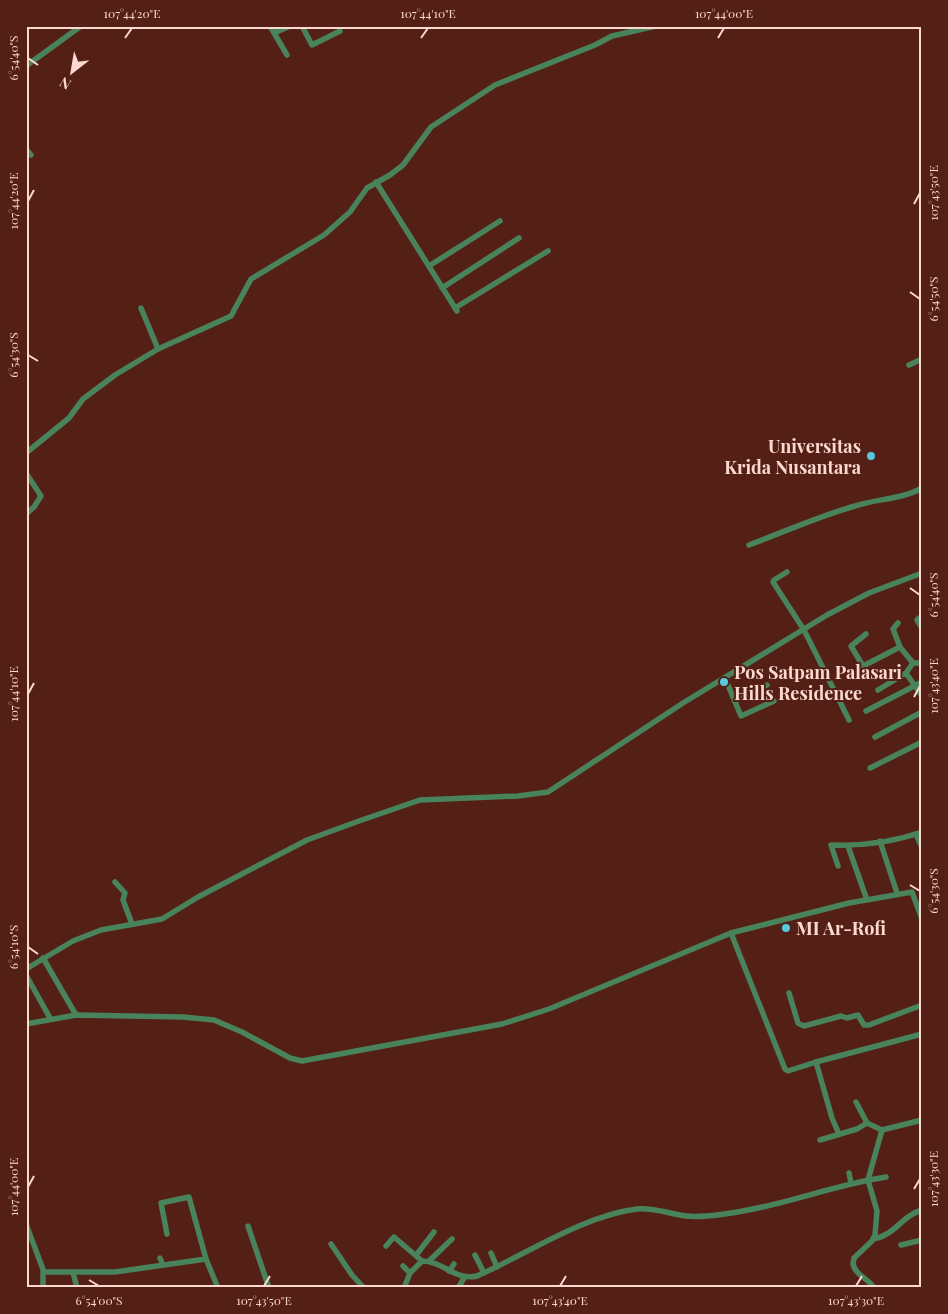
<svg xmlns="http://www.w3.org/2000/svg" width="948" height="1314" font-family="'Playfair Display',serif">
<rect width="100%" height="100%" fill="#541f15"/>
<g fill="none" stroke-linecap="round" stroke-linejoin="round">
<g stroke="#49835b" stroke-width="5.5">
<path d="M 270,26 L 287,55"/>
<path d="M 302,26 L 312,45 L 340,31"/>
<path d="M 274,33 L 290,26"/>
<path d="M 26,66 L 81,26"/>
<path d="M 26,149 L 31,155"/>
<path d="M 376,182 L 457,311"/>
<path d="M 429,266 L 500,221"/>
<path d="M 442,288 L 519,238"/>
<path d="M 141,308 L 158,349"/>
<path d="M 455,308 L 548,251"/>
<path d="M 909,365 L 922,359"/>
<path d="M 26,453 L 69,418 L 83,399 L 115,375 L 158,349 L 231,316 L 251,279 L 324,235 L 350,212 L 367,188 L 390,175 L 403,165 L 431,127 L 495,85 L 595,45 L 612,36 L 656,26"/>
<path d="M 26,473 L 41,496 L 34,507 L 26,514"/>
<path d="M 749,545 C 784,532 819,516 855,506 C 876,499 903,499 922,488"/>
<path d="M 787,572 L 774,580 L 773,582 L 804,630 L 849,720"/>
<path d="M 922,616 L 917,620 L 922,628"/>
<path d="M 898,623 L 893,629 L 900,647 L 913,663 L 922,663"/>
<path d="M 866,634 L 851,646 L 863,666 L 900,647"/>
<path d="M 913,663 L 906,673 L 922,696"/>
<path d="M 725,678 L 741,716 L 774,701"/>
<path d="M 878,690 L 906,673"/>
<path d="M 735,701 L 767,685"/>
<path d="M 866,711 L 922,682"/>
<path d="M 875,737 L 922,712"/>
<path d="M 870,768 L 922,742"/>
<path d="M 916,834 L 922,848"/>
<path d="M 880,841 L 897,893"/>
<path d="M 848,846 L 867,900"/>
<path d="M 838,866 L 831,845 C 861,846 893,842 922,832"/>
<path d="M 115,882 L 125,893 L 123,900 L 132,924"/>
<path d="M 731,933 L 785,1069 L 788,1071 L 816,1062 L 832,1118 L 839,1134"/>
<path d="M 43,958 L 76,1015"/>
<path d="M 26,969 L 73,941 L 101,930 L 162,919 L 198,897 L 307,840 L 359,821 L 420,800 L 518,796 L 548,792 L 683,703 L 827,615 L 869,593 L 922,573"/>
<path d="M 26,975 L 50,1018"/>
<path d="M 789,993 L 798,1023 L 804,1026 L 841,1016 L 847,1018 L 858,1015 L 864,1025 L 869,1025 L 922,1005"/>
<path d="M 26,1024 L 76,1015 L 183,1017 L 214,1020 L 242,1032 L 290,1058 L 302,1061 L 502,1024 L 549,1009 L 731,933 L 849,903 L 912,892 L 922,919"/>
<path d="M 816,1062 L 922,1034"/>
<path d="M 856,1102 L 867,1123 L 882,1130"/>
<path d="M 882,1130 L 922,1120"/>
<path d="M 820,1140 L 857,1129 L 867,1123"/>
<path d="M 849,1173 L 851,1183"/>
<path d="M 26,1224 L 44,1272 L 115,1272 L 206,1259"/>
<path d="M 248,1226 L 269,1288"/>
<path d="M 167,1234 L 161,1203 L 189,1197 L 206,1259 L 218,1288"/>
<path d="M 873,1239 C 896,1235 901,1216 922,1210"/>
<path d="M 331,1244 L 352,1275 L 364,1288"/>
<path d="M 901,1245 L 922,1240"/>
<path d="M 386,1246 L 394,1237 L 422,1261"/>
<path d="M 491,1253 L 497,1267"/>
<path d="M 417,1254 L 434,1232"/>
<path d="M 475,1255 L 484,1273"/>
<path d="M 160,1258 L 163,1265"/>
<path d="M 429,1261 L 452,1239"/>
<path d="M 403,1266 L 410,1273"/>
<path d="M 449,1271 L 454,1264"/>
<path d="M 73,1272 L 77,1288"/>
<path d="M 43,1288 L 43,1272"/>
<path d="M 404,1288 L 410,1273 L 422,1261 C 443,1261 455,1281 477,1276 C 527,1254 582,1216 637,1209 C 654,1207 669,1214 686,1216 C 704,1218 735,1213 753,1209 C 798,1200 840,1184 886,1177"/>
<path d="M 458,1288 L 464,1278"/>
<path d="M 874,1288 C 868,1278 856,1276 853,1264 L 854,1258 L 872,1241 L 875,1235 L 877,1211 L 868,1180 L 882,1130"/>
</g>
</g>
<path fill="none" stroke="#fbd8d0" stroke-width="2" d="M 125,38 L 132,28M 421,38 L 428,28M 718,38 L 724,28M 28,58 L 38,65M 28,201 L 34,190M 914,204 L 920,193M 910,292 L 920,299M 28,355 L 38,361M 910,588 L 920,595M 28,694 L 34,683M 914,697 L 920,686M 910,885 L 920,891M 28,947 L 38,954M 28,1187 L 34,1176M 914,1189 L 920,1179M 89,1280 L 99,1286M 264,1286 L 270,1276M 560,1286 L 566,1276M 856,1286 L 862,1276"/>
<g fill="#56c9e0" stroke="#541f15" stroke-width="2">
<circle cx="871" cy="456" r="5"/>
<circle cx="724" cy="682" r="5"/>
<circle cx="786" cy="928" r="5"/>
</g>
<g text-anchor="middle" dominant-baseline="central" stroke-width="4" stroke-linejoin="round" paint-order="stroke">
<g font-size="18" font-weight="bold" fill="#fbd8d0" stroke="#541f15" text-anchor="start">
<text x="861" y="446" text-anchor="end">Universitas<tspan x="861" dy="21">Krida Nusantara</tspan></text>
<text x="734" y="672">Pos Satpam Palasari<tspan x="734" dy="21">Hills Residence</tspan></text>
<text x="796" y="928">MI Ar-Rofi</text>
</g>
</g>
<rect width="948" height="1314" fill="none" stroke="#541f15" stroke-width="55"/>
<g transform="translate(72 72) rotate(211)" stroke="#541f15" stroke-width="4" paint-order="stroke">
<path d="M0-4L9 19L0 12L-9 19Z" fill="#fbd8d0"/>
<text y="-8" font-size="14" font-weight="bold" text-anchor="middle" fill="#fbd8d0">N</text>
</g>
<rect x="28" y="28" width="892" height="1258" fill="none" stroke="#fbd8d0" stroke-width="2"/>
<g font-size="12" text-anchor="middle" fill="#fbd8d0">
<text x="132" y="18">107°44'20"E</text>
<text x="428" y="18">107°44'10"E</text>
<text x="724" y="18">107°44'00"E</text>
<text transform="translate(14 58) rotate(-90)" y="4">6°54'40"S</text>
<text transform="translate(934 193) rotate(-90)" y="4">107°43'50"E</text>
<text transform="translate(14 201) rotate(-90)" y="4">107°44'20"E</text>
<text transform="translate(934 299) rotate(-90)" y="4">6°54'50"S</text>
<text transform="translate(14 355) rotate(-90)" y="4">6°54'30"S</text>
<text transform="translate(934 595) rotate(-90)" y="4">6°54'40"S</text>
<text transform="translate(934 686) rotate(-90)" y="4">107°43'40"E</text>
<text transform="translate(14 694) rotate(-90)" y="4">107°44'10"E</text>
<text transform="translate(934 891) rotate(-90)" y="4">6°54'30"S</text>
<text transform="translate(14 947) rotate(-90)" y="4">6°54'10"S</text>
<text transform="translate(934 1179) rotate(-90)" y="4">107°43'30"E</text>
<text transform="translate(14 1187) rotate(-90)" y="4">107°44'00"E</text>
<text x="99" y="1305">6°54'00"S</text>
<text x="264" y="1305">107°43'50"E</text>
<text x="560" y="1305">107°43'40"E</text>
<text x="856" y="1305">107°43'30"E</text>
</g>
</svg>
